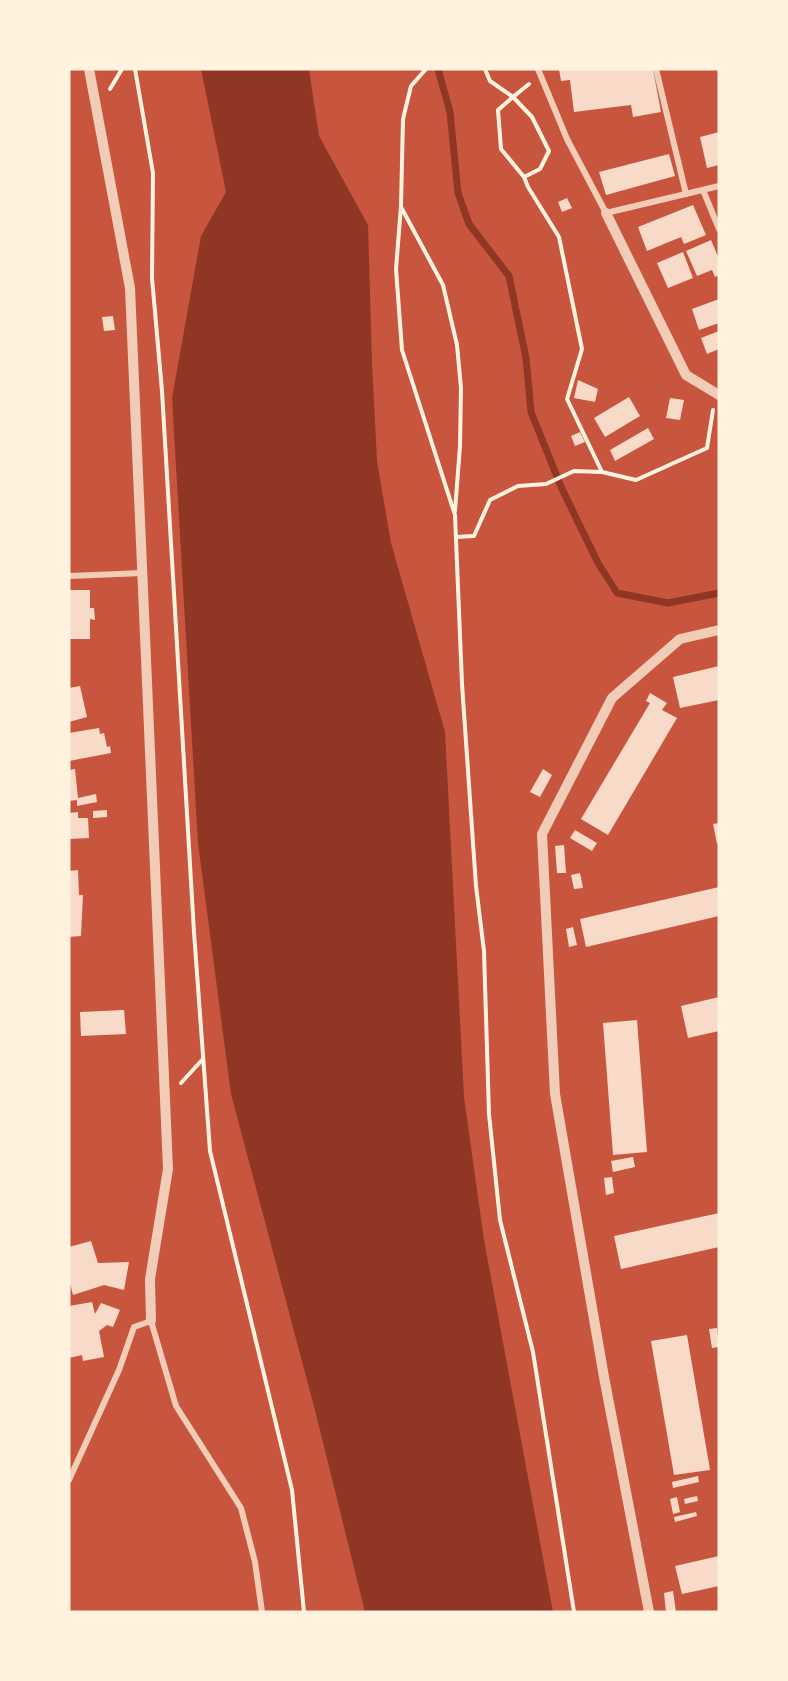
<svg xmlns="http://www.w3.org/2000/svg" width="788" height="1681" font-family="'Source Sans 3',sans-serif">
<rect width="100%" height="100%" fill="#c8553d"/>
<path fill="#8f3625" d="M 201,69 L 309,69 L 319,136 L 368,225 L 372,363 L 377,461 L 391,543 L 445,732 L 464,1097 L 484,1240 L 553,1612 L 365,1612 L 316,1414 L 231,1094 L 198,843 L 172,398 L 201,236 L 226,192 Z"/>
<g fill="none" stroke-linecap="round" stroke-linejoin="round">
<path stroke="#8f3625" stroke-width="7" d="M 438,69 L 450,112 L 458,193 L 469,224 L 509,276 L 526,358 L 531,412 L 562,489 L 598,563 L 617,593 L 668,603 L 719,593"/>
</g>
<g fill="#f7dbc8">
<path d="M 559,69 L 653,69 L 661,112 L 633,117 L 631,105 L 574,112 L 570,80 L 561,81 Z"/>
<path d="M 719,132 L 719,165 L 707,168 L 700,137 Z"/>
<path d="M 669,154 L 675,176 L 606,195 L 599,172 Z"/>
<path d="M 567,198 L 572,208 L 562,212 L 558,202 Z"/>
<path d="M 693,205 L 706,235 L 684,244 L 681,237 L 647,251 L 638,227 Z"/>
<path d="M 711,240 L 719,259 L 719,275 L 715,277 L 712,270 L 697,276 L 686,251 Z"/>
<path d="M 683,252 L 693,278 L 668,288 L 657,263 Z"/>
<path d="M 719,299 L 719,323 L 699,330 L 692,309 Z"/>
<path d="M 113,316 L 115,330 L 104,331 L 102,317 Z"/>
<path d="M 719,331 L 719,349 L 707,354 L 701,338 Z"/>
<path d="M 578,380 L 598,389 L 595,402 L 574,398 Z"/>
<path d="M 629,397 L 640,416 L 605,437 L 594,418 Z"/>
<path d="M 670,398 L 684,400 L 680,420 L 666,418 Z"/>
<path d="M 648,428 L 654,439 L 615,461 L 610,450 Z"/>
<path d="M 580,432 L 585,442 L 575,446 L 571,436 Z"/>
<path d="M 69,590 L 90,590 L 90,608 L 94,608 L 95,620 L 90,619 L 90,639 L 69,639 Z"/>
<path d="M 719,666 L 719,700 L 680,708 L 673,677 Z"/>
<path d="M 80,686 L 87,717 L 69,722 L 69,688 Z"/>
<path d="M 650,693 L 667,703 L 662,710 L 677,718 L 608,835 L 581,819 L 650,703 L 646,701 Z"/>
<path d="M 99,728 L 100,734 L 104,733 L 107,747 L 110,746 L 111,753 L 69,761 L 69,733 Z"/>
<path d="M 75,769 L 78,798 L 96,794 L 97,802 L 77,806 L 77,800 L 69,801 L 69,770 Z"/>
<path d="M 543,769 L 552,775 L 540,797 L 530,792 Z"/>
<path d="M 107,810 L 107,817 L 93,818 L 93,811 Z"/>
<path d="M 78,812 L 78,818 L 88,818 L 89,838 L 69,839 L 69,813 Z"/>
<path d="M 719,823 L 719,843 L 717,844 L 713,824 Z"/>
<path d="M 575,830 L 597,843 L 592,851 L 570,838 Z"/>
<path d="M 564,845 L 566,873 L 557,873 L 555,846 Z"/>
<path d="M 78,870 L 79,895 L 83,895 L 81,936 L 69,937 L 69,871 Z"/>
<path d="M 580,873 L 583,888 L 574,889 L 571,875 Z"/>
<path d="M 719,887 L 719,916 L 586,947 L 580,919 Z"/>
<path d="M 573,927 L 577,945 L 569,947 L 566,929 Z"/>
<path d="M 719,997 L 719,1031 L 688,1038 L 681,1006 Z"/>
<path d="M 124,1010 L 126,1034 L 81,1036 L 80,1012 Z"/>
<path d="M 637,1020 L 647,1152 L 613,1155 L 603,1023 Z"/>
<path d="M 633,1157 L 635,1167 L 613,1172 L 611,1161 Z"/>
<path d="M 612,1177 L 614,1193 L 606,1195 L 604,1178 Z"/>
<path d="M 719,1213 L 719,1247 L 621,1269 L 614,1236 Z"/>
<path d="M 91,1241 L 98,1263 L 129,1262 L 124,1290 L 104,1285 L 73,1295 L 69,1280 L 69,1247 Z"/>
<path d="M 92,1302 L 95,1314 L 101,1303 L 120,1310 L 113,1327 L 107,1325 L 99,1331 L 104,1357 L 83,1361 L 82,1355 L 69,1358 L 69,1306 Z"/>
<path d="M 717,1328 L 719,1347 L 712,1348 L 709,1329 Z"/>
<path d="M 687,1335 L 710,1470 L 674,1475 L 651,1341 Z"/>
<path d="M 698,1476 L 699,1482 L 673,1488 L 672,1482 Z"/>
<path d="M 697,1496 L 698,1501 L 685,1504 L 684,1499 Z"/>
<path d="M 677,1497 L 680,1512 L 673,1514 L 670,1499 Z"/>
<path d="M 696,1512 L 697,1516 L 675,1522 L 674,1517 Z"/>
<path d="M 719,1556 L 719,1586 L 682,1594 L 675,1566 Z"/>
<path d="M 673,1591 L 676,1612 L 666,1612 L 664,1593 Z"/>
</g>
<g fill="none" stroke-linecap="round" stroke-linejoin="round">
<g stroke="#fff3e0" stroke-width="4">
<path d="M 135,69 L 153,173 L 152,278 L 162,391 L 194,932 L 210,1151 L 292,1490 L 304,1612"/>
<path d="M 426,69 L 411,86 L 403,119 L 401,206 L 396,269 L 402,350 L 455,515 L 462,684 L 476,886 L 484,951 L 489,1114 L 500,1220 L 533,1352 L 574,1612"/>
<path d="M 485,69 L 490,81 L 513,97 L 529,84"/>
<path d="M 110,89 L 122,69"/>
<path d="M 524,177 L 540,169 L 549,151 L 532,117 L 513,97 L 498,110 L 501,149 L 524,177 L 528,187 L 559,237 L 582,349 L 567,399 L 602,472"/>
<path d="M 401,207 L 443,285 L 457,345 L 461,388 L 460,446 L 455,511"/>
<path d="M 456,537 L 474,536 L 490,500 L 518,486 L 546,484 L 574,471 L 602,472 L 636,480 L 707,448 L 713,410"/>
<path d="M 181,1083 L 202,1060"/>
</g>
<g stroke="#f1ccb7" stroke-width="6">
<path d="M 538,69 L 567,139 L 606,213 L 719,186"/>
<path d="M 656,69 L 686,194"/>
<path d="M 703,190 L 719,229"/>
<path d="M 69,576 L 143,573"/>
<path d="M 69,1480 L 119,1370 L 134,1327 L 151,1321 L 176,1406 L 241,1508 L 255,1562 L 262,1612"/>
</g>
<g stroke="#f1ccb7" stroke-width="10">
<path d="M 89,69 L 130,288 L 168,1169 L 150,1279 L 151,1321"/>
<path d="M 606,213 L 686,375 L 719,395"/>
<path d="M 649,1612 L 604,1377 L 555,1094 L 542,834 L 612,698 L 680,639 L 719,630"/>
</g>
</g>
<rect width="788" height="1681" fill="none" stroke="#fff3e0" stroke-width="141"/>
</svg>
